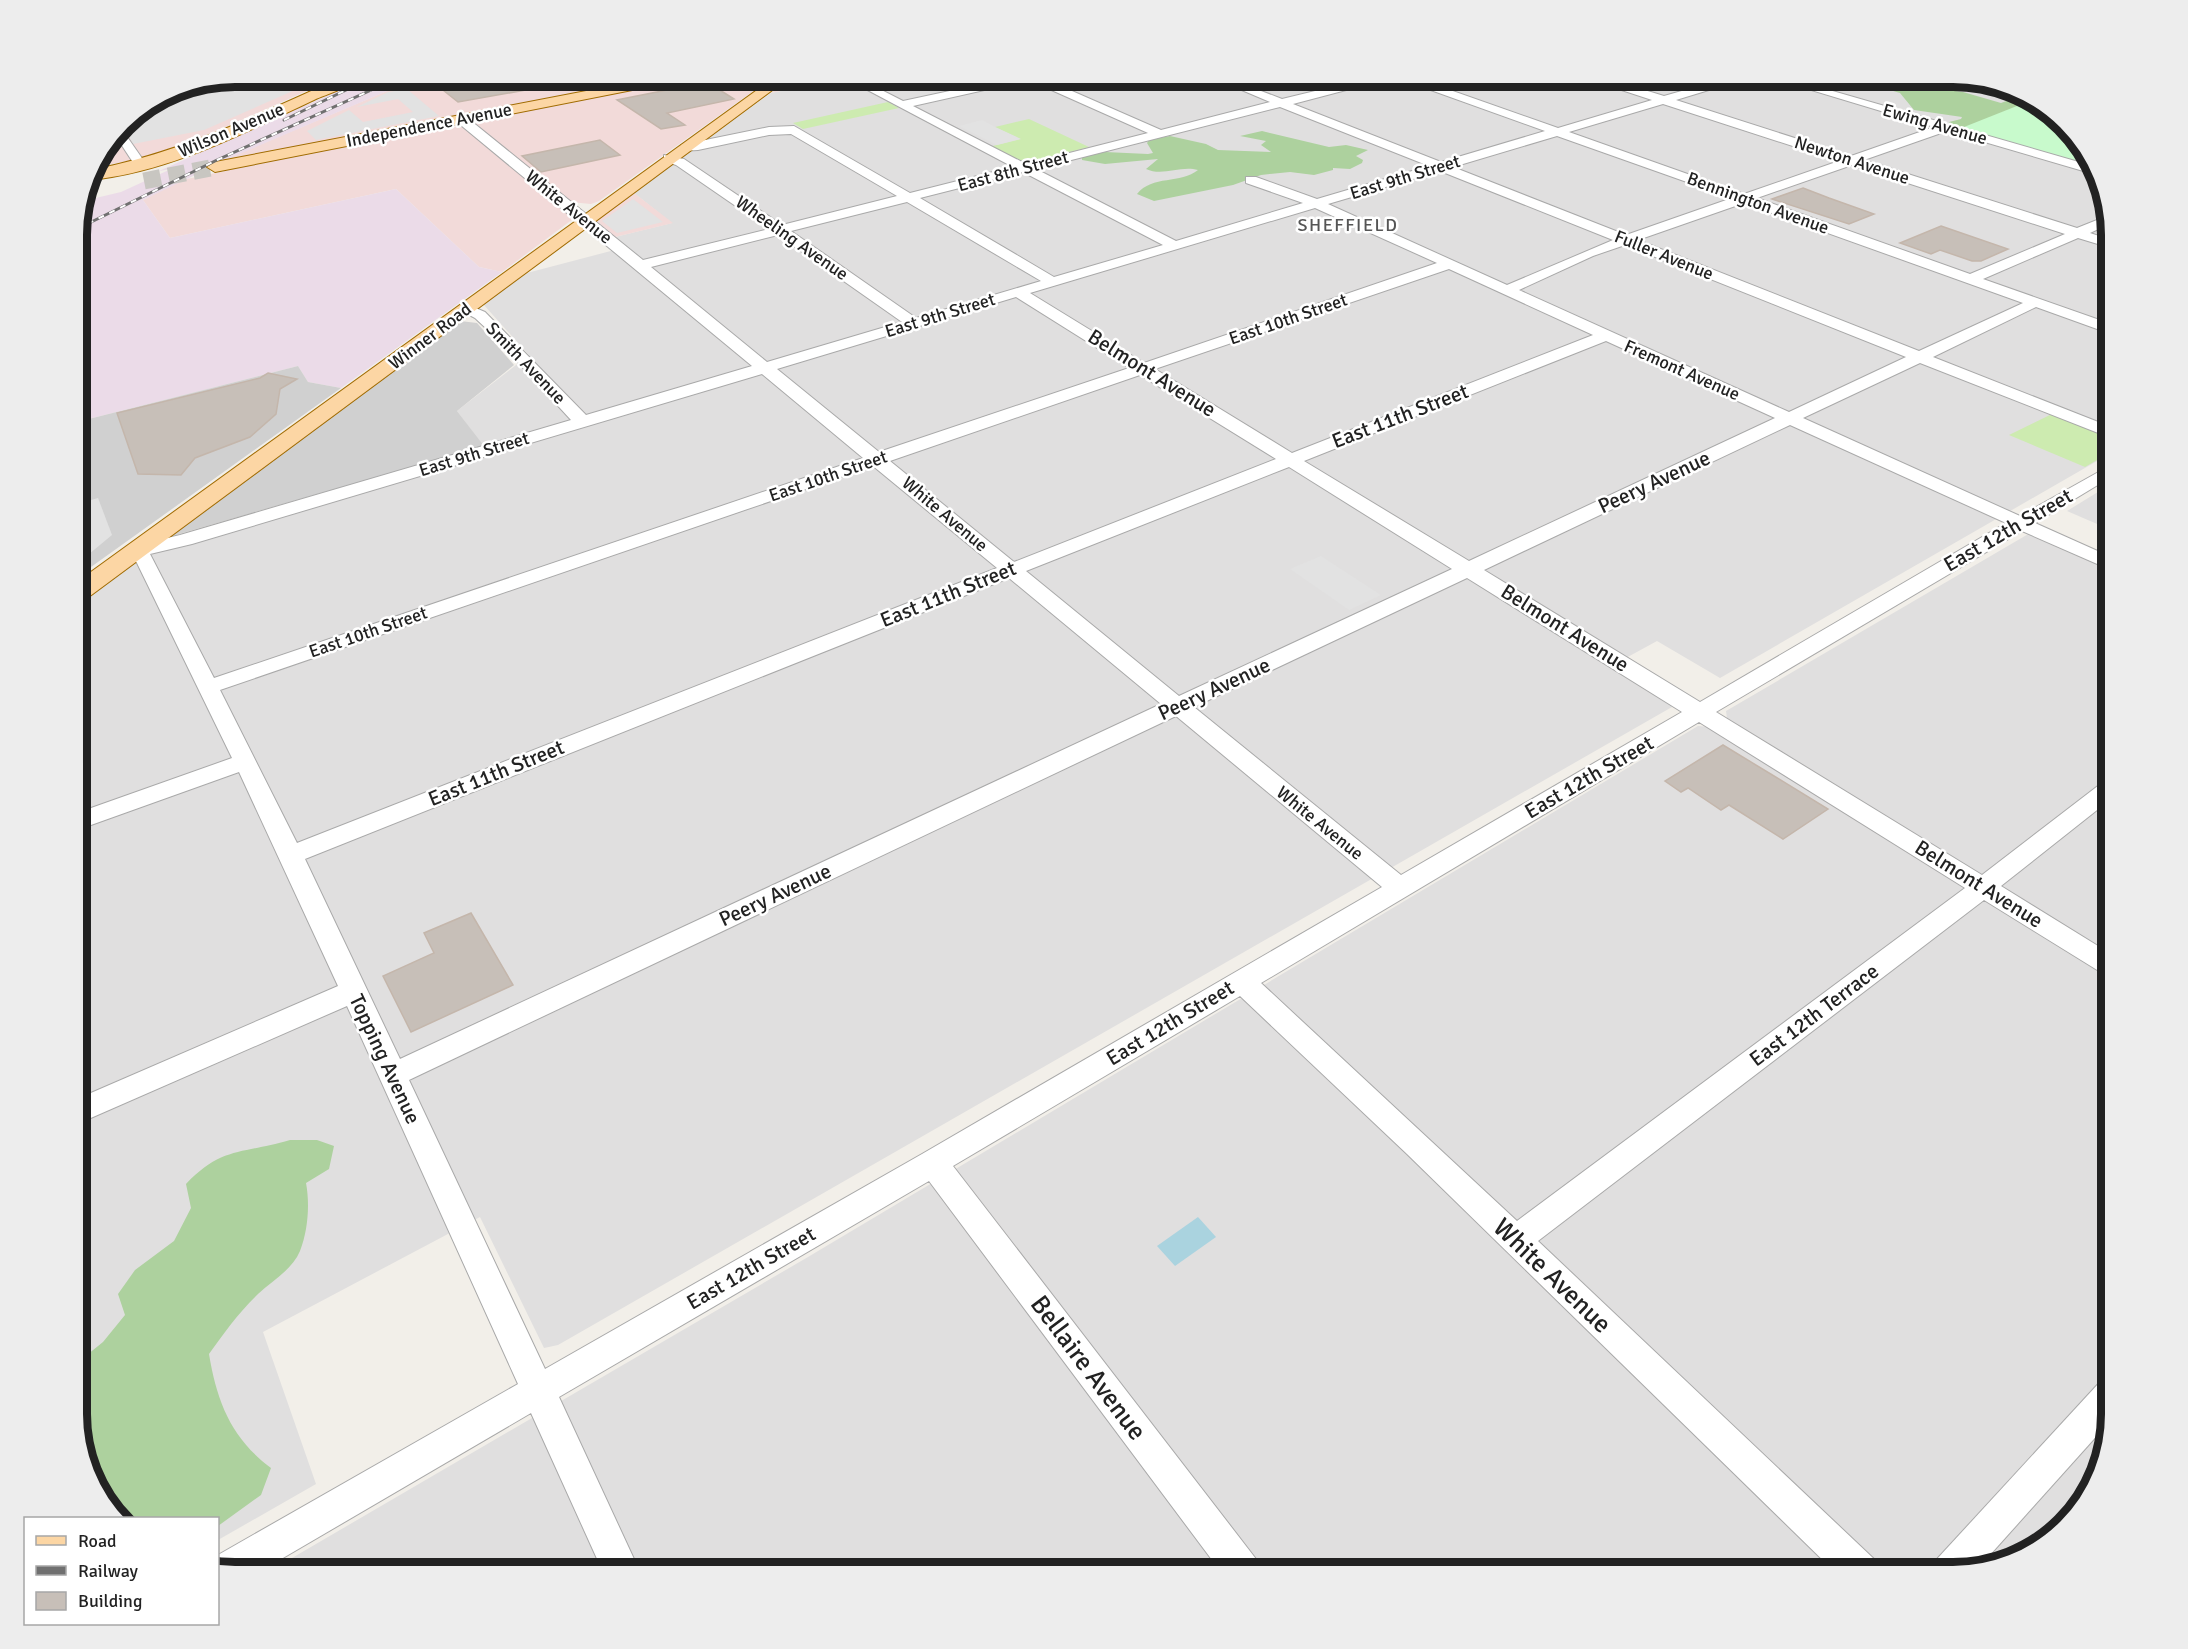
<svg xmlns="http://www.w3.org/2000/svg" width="2188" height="1649" font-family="Signika,sans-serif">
<rect width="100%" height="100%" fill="#f2efe9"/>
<g fill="#e0dfdf">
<path d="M 849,77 L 1954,77 L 2005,85 L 2029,98 L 1972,136 L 2097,173 L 2111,234 L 2111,453 L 1720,678 L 1657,641 L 1613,665 L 1670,701 L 1672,707 L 558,1345 L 544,1348 L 480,1217 L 263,1332 L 316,1484 L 218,1540 L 218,1518 L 121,1518 L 93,1485 L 77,1424 L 77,600 L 131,563 L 155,553 L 489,454 L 457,411 L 529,355 L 483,304 L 527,273 L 626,247 L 615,237 L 672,223 L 634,193 L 771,93 Z"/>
<path d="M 2111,484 L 2111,530 L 2067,511 Z"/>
<path d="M 2030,533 L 2111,570 L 2111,954 L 1727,718 L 1726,711 Z"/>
<path d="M 1698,726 L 1711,727 L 2111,977 L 2111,1415 L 2103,1466 L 2079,1511 L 2023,1556 L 1953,1572 L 268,1572 L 808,1257 Z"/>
</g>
<g fill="#f2dad9">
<path d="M 235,77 L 300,77 L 311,89 L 181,147 L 154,156 L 92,168 L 130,116 L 174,88 Z"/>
<path d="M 420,77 L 656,77 L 224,160 Z"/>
<path d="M 694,77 L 773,77 L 599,201 L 591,204 L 570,202 L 472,121 Z"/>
<path d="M 793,77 L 839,77 L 842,78 L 771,93 Z"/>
<path d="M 455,124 L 459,124 L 573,219 L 502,272 L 479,267 L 396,189 L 170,238 L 143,200 L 182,180 L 225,171 L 224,169 Z"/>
<path d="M 634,193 L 673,223 L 615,237 L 597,222 L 598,219 Z"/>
</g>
<path fill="#ebdbe8" d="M 369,77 L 420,77 L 237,155 L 143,200 L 170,238 L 396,189 L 479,267 L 502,272 L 341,388 L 308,382 L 298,366 L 77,422 L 77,224 L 83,201 L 121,192 L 171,169 L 159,171 Z"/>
<g fill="#d0d0d0">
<path d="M 460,321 L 477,323 L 514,365 L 457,411 L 484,446 L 172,536 Z"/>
<path d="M 298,366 L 308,382 L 341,388 L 77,577 L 77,422 Z"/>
</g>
<g fill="#cdebb0">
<path d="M 888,102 L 899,108 L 803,129 L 793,123 Z"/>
<path d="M 1029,119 L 1089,147 L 1023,164 L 989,147 L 1020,139 L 995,127 Z"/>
<path d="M 2052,414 L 2111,438 L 2111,452 L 2085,467 L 2009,435 Z"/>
</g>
<g fill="#add19e">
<path d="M 1830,77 L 1919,77 L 1929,81 L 1931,88 L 1963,92 L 2001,103 L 2023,95 L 2050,109 L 1986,136 L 1950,125 L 1949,122 L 1961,119 L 1962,117 L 1914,110 L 1900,93 L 1863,82 Z"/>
<path d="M 1262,131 L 1329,147 L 1346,145 L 1368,150 L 1356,156 L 1363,160 L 1362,163 L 1350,169 L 1333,168 L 1333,170 L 1314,175 L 1290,172 L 1261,175 L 1233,185 L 1154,201 L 1137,194 C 1152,175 1181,184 1198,170 C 1180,165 1163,177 1146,169 L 1158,159 L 1105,164 L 1082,160 L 1082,157 L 1105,152 L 1148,154 L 1153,153 L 1147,143 L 1149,140 L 1170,136 L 1206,144 L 1218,150 L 1271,152 L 1261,145 L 1266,141 L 1240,136 Z"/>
<path d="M 290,1140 L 317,1140 L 334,1146 L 329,1169 L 306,1183 C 310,1204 308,1231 300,1251 C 292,1270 272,1281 258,1294 C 239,1312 224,1333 209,1354 C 217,1402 231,1438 271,1468 L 261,1495 L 218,1526 L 218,1518 L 121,1518 L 93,1485 L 77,1424 L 77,1363 L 103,1342 L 125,1315 L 118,1294 L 135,1270 L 174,1241 L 191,1208 L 186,1184 C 222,1146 243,1154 290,1140 Z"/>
</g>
<path fill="#c8facc" d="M 2032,100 L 2050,109 L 2096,169 L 1959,129 Z"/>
<g fill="#e2e2e2">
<path d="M 278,80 L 295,90 L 204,130 L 133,144 L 123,126 L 130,116 L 144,107 L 167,103 L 165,101 Z"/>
<path d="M 407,89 L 439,116 L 316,140 L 307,131 L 349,110 L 363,122 L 413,112 L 398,99 L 357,107 L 388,92 Z"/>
<path d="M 982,120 L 995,127 L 1021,139 L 997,145 L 959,126 Z"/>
<path d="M 633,199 L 663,222 L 617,233 L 602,221 Z"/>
<path d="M 98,498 L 112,535 L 77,564 L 77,504 Z"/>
<path d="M 1321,556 L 1381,595 L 1349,610 L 1290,569 Z"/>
</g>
<path fill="#aad3df" d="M 1198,1217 L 1216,1237 L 1175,1266 L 1157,1246 Z"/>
<g fill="#c7bfb8" stroke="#c4b6ab" stroke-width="1.5">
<path d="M 437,76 L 553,76 L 554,85 L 458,102 L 433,82 L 442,81 Z"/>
<path d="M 707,82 L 734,99 L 667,113 L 685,125 L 661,129 L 617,100 Z"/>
<path d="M 600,140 L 620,155 L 541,172 L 522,156 Z"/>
<path d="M 1803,188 L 1829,198 L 1874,214 L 1849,224 L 1772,199 Z"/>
<path d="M 1941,226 L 2008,249 L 1981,261 L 1972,261 L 1940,250 L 1931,254 L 1900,243 Z"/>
<path d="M 268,373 L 297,379 L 280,389 L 276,414 L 250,437 L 195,458 L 181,475 L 138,474 L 117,413 L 260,378 Z"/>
<path d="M 1723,745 L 1774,776 L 1828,809 L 1783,839 L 1729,805 L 1721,810 L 1688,788 L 1681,792 L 1665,781 Z"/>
<path d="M 471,913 L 513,985 L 411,1032 L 383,976 L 434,953 L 424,933 Z"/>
</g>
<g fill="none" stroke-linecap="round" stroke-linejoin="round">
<path stroke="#c8c6c1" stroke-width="17" stroke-dasharray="17 8" stroke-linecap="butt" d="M 144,181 L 215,167"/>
<g stroke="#a9a9a9" stroke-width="2">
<g id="minor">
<path d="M 303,77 L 315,77 L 337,86 C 325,94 312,86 303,77 Z"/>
<path d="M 843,77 L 856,77 L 903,101 L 1015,77 L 1040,77 L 1161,130 L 1270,102 L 1211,77 L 1225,77 L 1282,99 L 1373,77 L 1389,77 L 1388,79 L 1293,104 L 1441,162 L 1545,131 L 1400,79 L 1399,77 L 1413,77 L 1558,128 L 1652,100 L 1588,79 L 1587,77 L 1602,77 L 1664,96 L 1731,77 L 1746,77 L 1745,79 L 1676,100 L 1851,156 L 1934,127 L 1768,77 L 1784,77 L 2096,167 L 2097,175 L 1947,131 L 1864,160 L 2077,228 L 2107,216 L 2109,224 L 2090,233 L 2111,240 L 2111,248 L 2078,238 L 1983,279 L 2111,324 L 2111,334 L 2036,307 L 1933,357 L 2111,427 L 2111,438 L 1920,363 L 1803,418 L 2020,516 L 2111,465 L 2111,477 L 2035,523 L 2111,557 L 2111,570 L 2022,531 L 1716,712 L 1982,875 L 2103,782 L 2111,779 L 2111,799 L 2001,886 L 2111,954 L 2111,976 L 2102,973 L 1984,900 L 1538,1241 L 1874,1559 L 1879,1572 L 1835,1572 L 1407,1154 L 1240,996 L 953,1166 L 1256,1559 L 1261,1572 L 1221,1572 L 929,1181 L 559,1397 L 640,1572 L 603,1572 L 531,1413 L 259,1572 L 218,1570 L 218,1555 L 518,1384 L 347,1006 L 77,1124 L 77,1099 L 338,986 L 239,772 L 77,830 L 77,813 L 232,758 L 137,563 L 127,551 L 130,547 L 180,535 L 571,420 L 490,332 L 475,318 L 458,309 L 461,306 L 466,304 L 485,312 L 586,415 L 752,366 L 457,122 L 457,116 L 465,116 L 643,260 L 769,229 L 676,165 L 664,161 L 664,155 L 684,159 L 782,225 L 897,196 L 791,134 L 769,135 L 698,150 L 681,151 L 681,145 L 769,127 L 794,126 L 910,193 L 1013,167 ZM 1029,80 L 1148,133 L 1026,164 L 913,106 ZM 1663,104 L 1839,161 L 1744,194 L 1569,132 ZM 1280,107 L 1429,166 L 1317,199 L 1256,177 L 1246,177 L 1246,183 L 1303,203 L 1176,241 L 1036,169 ZM 1557,136 L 1732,198 L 1626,235 L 1453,167 ZM 1852,165 L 2065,234 L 1970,274 L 1757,198 ZM 1440,171 L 1613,240 L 1507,285 L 1328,204 ZM 1023,172 L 1163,245 L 1054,277 L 920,198 ZM 907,202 L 1041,281 L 916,318 L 791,231 ZM 1744,203 L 2023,303 L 1919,351 L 1638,240 ZM 1315,208 L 1437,263 L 1144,363 L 1030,293 ZM 778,235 L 902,322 L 767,362 L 651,267 ZM 1625,245 L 1906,357 L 1789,412 L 1519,290 L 1593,256 ZM 1449,269 L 1593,335 L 1292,453 L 1155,369 ZM 1016,297 L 1129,368 L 879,452 L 777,369 ZM 1606,341 L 1775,418 L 1469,561 L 1304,461 ZM 762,374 L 863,458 L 214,678 L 150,554 L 192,544 ZM 1140,375 L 1276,459 L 1014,562 L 890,461 ZM 1790,425 L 2006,523 L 1700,702 L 1484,570 ZM 873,466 L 997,568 L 297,843 L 220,690 ZM 1289,467 L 1452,569 L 1179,696 L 1026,571 ZM 1009,578 L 1161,704 L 400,1059 L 305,859 ZM 1467,578 L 1682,712 L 1401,875 L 1194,707 ZM 1176,716 L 1382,887 L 922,1154 L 545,1369 L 409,1080 ZM 1699,722 L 1965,888 L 1517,1221 L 1261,983 Z"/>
<path d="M 1969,80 L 2005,85 L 2020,93 L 2012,93 Z"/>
<path d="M 121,128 L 146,164 L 144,167 L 136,167 L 115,135 Z"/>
<path d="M 2111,1379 L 2111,1420 L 1980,1566 L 1954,1572 L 1932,1572 L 1937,1559 L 2099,1383 Z"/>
</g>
</g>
<g stroke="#a06b00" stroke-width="2">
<g id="major">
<path d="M 342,77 L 359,77 C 349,88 327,94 314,100 C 244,133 167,173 89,180 L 91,170 C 180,153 260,114 342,77 Z"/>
<path d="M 659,77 L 685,77 L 678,81 L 215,172 L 207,167 L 215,162 Z"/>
<path d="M 775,77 L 790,77 L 86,599 L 77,601 L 77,582 Z"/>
</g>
</g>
<use href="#minor" fill="#fff" fill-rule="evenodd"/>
<use href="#major" fill="#fcd6a4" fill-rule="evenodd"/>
<g stroke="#707070" stroke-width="3">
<g id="rail">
<path d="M 284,120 L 373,77"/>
<path d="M 77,229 L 217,160 L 400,77"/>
</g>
</g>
<use href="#rail" stroke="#fff" stroke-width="2" stroke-dasharray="6" stroke-linecap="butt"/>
</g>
<g text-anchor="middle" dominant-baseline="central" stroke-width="5" stroke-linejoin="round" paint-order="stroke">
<g font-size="18" fill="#222" stroke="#fff">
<text transform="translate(1935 124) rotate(16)">Ewing Avenue</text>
<text transform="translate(429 125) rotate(-11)">Independence Avenue</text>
<text transform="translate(231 130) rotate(-23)">Wilson Avenue</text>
<text transform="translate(1852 160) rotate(18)">Newton Avenue</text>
<text transform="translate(1013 171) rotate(-15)">East 8th Street</text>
<text transform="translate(1405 177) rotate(-17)">East 9th Street</text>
<text transform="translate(1758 203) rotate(20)">Bennington Avenue</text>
<text transform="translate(569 207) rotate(39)">White Avenue</text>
<text transform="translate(792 238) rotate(35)">Wheeling Avenue</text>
<text transform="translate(1664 255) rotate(22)">Fuller Avenue</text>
<text transform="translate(940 315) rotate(-17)">East 9th Street</text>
<text transform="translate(1288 319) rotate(-19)">East 10th Street</text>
<text transform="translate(430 336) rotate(-37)">Winner Road</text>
<text transform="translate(526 363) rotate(46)">Smith Avenue</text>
<text transform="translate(1682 370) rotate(24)">Fremont Avenue</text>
<text transform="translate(474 454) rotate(-17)">East 9th Street</text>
<text transform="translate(828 476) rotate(-19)">East 10th Street</text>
<text transform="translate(945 514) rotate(40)">White Avenue</text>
<text transform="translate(368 632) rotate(-19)">East 10th Street</text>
<text transform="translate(1320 823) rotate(39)">White Avenue</text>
</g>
<g font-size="18" letter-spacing="1.5" fill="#555" stroke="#fff">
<text x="1348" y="225">SHEFFIELD</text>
</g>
<g font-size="21" fill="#222" stroke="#fff">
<text transform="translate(1152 373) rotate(32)">Belmont Avenue</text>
<text transform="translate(1400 416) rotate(-21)">East 11th Street</text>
<text transform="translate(1654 482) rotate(-25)">Peery Avenue</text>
<text transform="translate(2008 530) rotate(-30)">East 12th Street</text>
<text transform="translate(948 594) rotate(-22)">East 11th Street</text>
<text transform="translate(1565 628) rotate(32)">Belmont Avenue</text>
<text transform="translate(1214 689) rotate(-25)">Peery Avenue</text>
<text transform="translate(496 773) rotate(-22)">East 11th Street</text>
<text transform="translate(1589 777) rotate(-30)">East 12th Street</text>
<text transform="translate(1979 884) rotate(32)">Belmont Avenue</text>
<text transform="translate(775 895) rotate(-25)">Peery Avenue</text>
<text transform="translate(1814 1015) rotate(-37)">East 12th Terrace</text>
<text transform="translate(1170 1023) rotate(-31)">East 12th Street</text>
<text transform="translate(385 1059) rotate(65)">Topping Avenue</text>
<text transform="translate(751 1268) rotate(-30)">East 12th Street</text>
</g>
<g font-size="26" fill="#222" stroke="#fff">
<text transform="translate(1552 1276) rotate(44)">White Avenue</text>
<text transform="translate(1088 1368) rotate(53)">Bellaire Avenue</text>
</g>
</g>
<path d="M0 0H2188V1649H0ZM235 87H1953A148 148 0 0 1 2101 235V1414A148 148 0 0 1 1953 1562H235A148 148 0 0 1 87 1414V235A148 148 0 0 1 235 87Z" fill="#ededed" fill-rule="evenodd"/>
<path fill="none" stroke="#222" stroke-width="8" d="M235 87H1953A148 148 0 0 1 2101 235V1414A148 148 0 0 1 1953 1562H235A148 148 0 0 1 87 1414V235A148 148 0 0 1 235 87Z"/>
<rect x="24" y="1517" width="195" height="108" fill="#ffffff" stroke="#a7a7a7" stroke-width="1.5"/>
<rect x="36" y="1536" width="30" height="9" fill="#fcd6a4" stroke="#a7a7a7" stroke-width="1.5"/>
<text x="78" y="1547" font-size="18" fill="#222222">Road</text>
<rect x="36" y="1566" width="30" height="9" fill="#707070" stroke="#a7a7a7" stroke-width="1.5"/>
<text x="78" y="1577" font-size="18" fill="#222222">Railway</text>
<rect x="36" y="1592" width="30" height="18" fill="#c7bfb8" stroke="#a7a7a7" stroke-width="1.5"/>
<text x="78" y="1607" font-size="18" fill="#222222">Building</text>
</svg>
